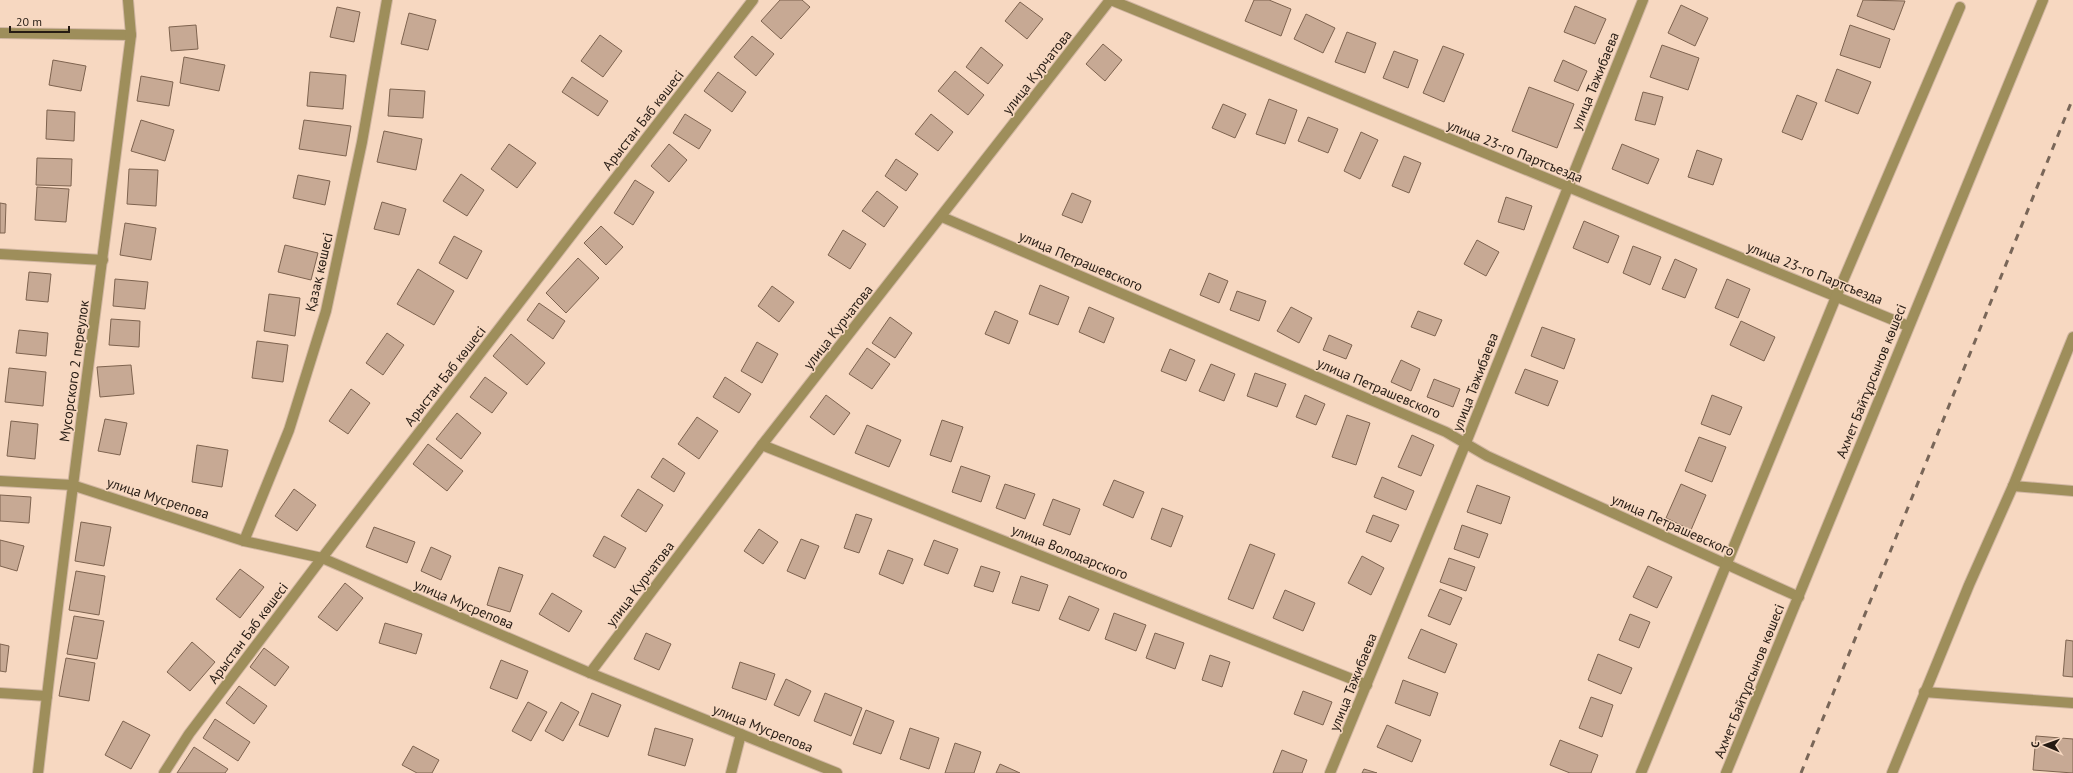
<svg xmlns="http://www.w3.org/2000/svg" width="2073" height="773" font-family="'PT Sans',sans-serif">
<rect width="100%" height="100%" fill="#f7d8c1"/>
<g fill="#c7a994" stroke="#7e634f">
<path d="M 780,0 L 802,0 L 810,7 L 781,39 L 761,21 Z"/>
<path d="M 1254,0 L 1269,0 L 1291,9 L 1281,36 L 1245,21 Z"/>
<path d="M 1863,0 L 1905,1 L 1894,30 L 1857,16 Z"/>
<path d="M 1020,2 L 1043,19 L 1027,39 L 1005,21 Z"/>
<path d="M 1681,5 L 1708,18 L 1695,46 L 1668,33 Z"/>
<path d="M 1575,6 L 1606,19 L 1595,44 L 1564,32 Z"/>
<path d="M 337,7 L 360,12 L 354,42 L 330,37 Z"/>
<path d="M 409,13 L 436,20 L 428,50 L 401,44 Z"/>
<path d="M 1306,14 L 1335,28 L 1323,53 L 1294,39 Z"/>
<path d="M 196,25 L 198,49 L 171,51 L 169,27 Z"/>
<path d="M 1850,25 L 1890,39 L 1880,68 L 1840,55 Z"/>
<path d="M 1347,32 L 1376,43 L 1365,73 L 1335,62 Z"/>
<path d="M 600,35 L 622,51 L 603,77 L 581,61 Z"/>
<path d="M 752,36 L 774,54 L 756,76 L 734,57 Z"/>
<path d="M 1103,44 L 1122,60 L 1105,81 L 1086,64 Z"/>
<path d="M 1662,45 L 1699,58 L 1688,90 L 1650,77 Z"/>
<path d="M 1443,46 L 1464,54 L 1444,102 L 1423,93 Z"/>
<path d="M 981,47 L 1003,65 L 988,84 L 966,67 Z"/>
<path d="M 1394,51 L 1418,60 L 1408,88 L 1383,78 Z"/>
<path d="M 184,57 L 225,65 L 219,91 L 180,83 Z"/>
<path d="M 53,60 L 86,66 L 81,91 L 49,85 Z"/>
<path d="M 1563,60 L 1587,71 L 1578,91 L 1554,81 Z"/>
<path d="M 1837,69 L 1871,82 L 1858,114 L 1825,101 Z"/>
<path d="M 955,71 L 984,95 L 968,115 L 938,91 Z"/>
<path d="M 310,72 L 346,75 L 343,109 L 307,106 Z"/>
<path d="M 718,72 L 746,92 L 732,112 L 704,91 Z"/>
<path d="M 141,76 L 173,82 L 169,106 L 137,101 Z"/>
<path d="M 572,77 L 608,101 L 598,116 L 562,92 Z"/>
<path d="M 1529,87 L 1574,104 L 1557,148 L 1512,131 Z"/>
<path d="M 390,89 L 425,91 L 423,118 L 388,116 Z"/>
<path d="M 1643,92 L 1663,97 L 1655,125 L 1635,120 Z"/>
<path d="M 1797,95 L 1817,103 L 1802,140 L 1782,132 Z"/>
<path d="M 1269,99 L 1297,110 L 1285,144 L 1256,134 Z"/>
<path d="M 1223,104 L 1246,114 L 1235,138 L 1212,128 Z"/>
<path d="M 47,110 L 75,112 L 74,141 L 46,139 Z"/>
<path d="M 685,114 L 711,130 L 699,149 L 673,133 Z"/>
<path d="M 931,114 L 953,132 L 938,151 L 915,134 Z"/>
<path d="M 1308,117 L 1338,129 L 1328,153 L 1298,141 Z"/>
<path d="M 141,120 L 174,130 L 165,161 L 131,151 Z"/>
<path d="M 304,120 L 351,126 L 346,156 L 299,149 Z"/>
<path d="M 384,131 L 422,139 L 416,170 L 377,162 Z"/>
<path d="M 1361,132 L 1378,140 L 1360,179 L 1344,171 Z"/>
<path d="M 509,144 L 536,163 L 517,188 L 491,169 Z"/>
<path d="M 669,144 L 687,160 L 669,182 L 651,166 Z"/>
<path d="M 1622,144 L 1659,159 L 1648,184 L 1612,169 Z"/>
<path d="M 1697,150 L 1722,159 L 1713,185 L 1688,177 Z"/>
<path d="M 1404,156 L 1421,163 L 1409,193 L 1392,186 Z"/>
<path d="M 37,158 L 72,159 L 71,186 L 36,185 Z"/>
<path d="M 896,159 L 918,174 L 906,191 L 885,176 Z"/>
<path d="M 129,169 L 158,170 L 156,206 L 127,204 Z"/>
<path d="M 461,174 L 484,190 L 467,216 L 443,201 Z"/>
<path d="M 298,175 L 330,181 L 325,205 L 293,198 Z"/>
<path d="M 635,180 L 654,192 L 633,225 L 614,213 Z"/>
<path d="M 37,187 L 69,189 L 66,222 L 35,220 Z"/>
<path d="M 877,191 L 898,207 L 884,227 L 862,211 Z"/>
<path d="M 1072,193 L 1091,201 L 1082,223 L 1062,215 Z"/>
<path d="M 1506,197 L 1532,206 L 1524,230 L 1498,222 Z"/>
<path d="M 382,202 L 406,209 L 399,235 L 374,229 Z"/>
<path d="M 0,203 L 6,204 L 5,233 L 0,233 Z"/>
<path d="M 1584,221 L 1619,236 L 1608,263 L 1573,248 Z"/>
<path d="M 125,223 L 156,228 L 151,260 L 120,255 Z"/>
<path d="M 601,226 L 623,247 L 606,265 L 584,243 Z"/>
<path d="M 843,230 L 866,244 L 850,269 L 828,255 Z"/>
<path d="M 454,236 L 482,251 L 467,279 L 439,263 Z"/>
<path d="M 1477,240 L 1499,252 L 1486,276 L 1464,264 Z"/>
<path d="M 285,245 L 318,253 L 311,280 L 278,272 Z"/>
<path d="M 1633,246 L 1661,257 L 1650,285 L 1623,273 Z"/>
<path d="M 578,258 L 599,278 L 566,313 L 546,293 Z"/>
<path d="M 1675,259 L 1697,269 L 1685,298 L 1662,289 Z"/>
<path d="M 418,269 L 454,291 L 434,325 L 397,304 Z"/>
<path d="M 29,272 L 51,274 L 48,302 L 26,300 Z"/>
<path d="M 1209,273 L 1228,281 L 1219,303 L 1200,295 Z"/>
<path d="M 115,279 L 148,282 L 145,309 L 113,306 Z"/>
<path d="M 1727,279 L 1750,289 L 1738,318 L 1715,308 Z"/>
<path d="M 1040,285 L 1069,297 L 1058,325 L 1029,314 Z"/>
<path d="M 772,286 L 794,302 L 779,322 L 758,306 Z"/>
<path d="M 1237,291 L 1266,301 L 1259,321 L 1230,310 Z"/>
<path d="M 269,294 L 300,298 L 295,336 L 264,331 Z"/>
<path d="M 539,303 L 565,321 L 553,339 L 527,320 Z"/>
<path d="M 1089,307 L 1114,318 L 1104,343 L 1079,332 Z"/>
<path d="M 1291,307 L 1312,318 L 1299,343 L 1277,331 Z"/>
<path d="M 995,311 L 1018,321 L 1009,344 L 985,334 Z"/>
<path d="M 1418,311 L 1442,320 L 1435,336 L 1411,327 Z"/>
<path d="M 890,317 L 912,333 L 895,358 L 872,343 Z"/>
<path d="M 111,319 L 140,321 L 139,347 L 109,345 Z"/>
<path d="M 1741,321 L 1775,337 L 1764,361 L 1730,345 Z"/>
<path d="M 1542,327 L 1575,339 L 1564,369 L 1531,356 Z"/>
<path d="M 19,330 L 48,333 L 46,356 L 16,353 Z"/>
<path d="M 387,333 L 404,345 L 383,375 L 366,363 Z"/>
<path d="M 511,334 L 545,363 L 527,385 L 493,356 Z"/>
<path d="M 1329,335 L 1352,345 L 1346,359 L 1323,350 Z"/>
<path d="M 257,341 L 288,345 L 283,382 L 252,378 Z"/>
<path d="M 757,342 L 778,354 L 762,383 L 741,371 Z"/>
<path d="M 867,348 L 890,364 L 872,389 L 849,374 Z"/>
<path d="M 1170,349 L 1195,360 L 1186,381 L 1161,371 Z"/>
<path d="M 1401,360 L 1420,369 L 1411,391 L 1391,382 Z"/>
<path d="M 1211,364 L 1235,374 L 1224,401 L 1199,391 Z"/>
<path d="M 131,365 L 134,394 L 100,397 L 97,367 Z"/>
<path d="M 9,368 L 46,372 L 43,406 L 5,402 Z"/>
<path d="M 1525,369 L 1558,381 L 1548,406 L 1515,393 Z"/>
<path d="M 1255,373 L 1286,384 L 1277,407 L 1247,396 Z"/>
<path d="M 485,377 L 507,393 L 492,413 L 470,397 Z"/>
<path d="M 725,377 L 751,394 L 739,413 L 713,397 Z"/>
<path d="M 1434,379 L 1460,389 L 1453,407 L 1427,397 Z"/>
<path d="M 351,389 L 370,403 L 348,434 L 329,421 Z"/>
<path d="M 826,395 L 850,413 L 834,435 L 810,417 Z"/>
<path d="M 1305,395 L 1325,404 L 1316,425 L 1296,417 Z"/>
<path d="M 1712,395 L 1742,407 L 1730,435 L 1701,424 Z"/>
<path d="M 457,413 L 481,433 L 461,459 L 436,439 Z"/>
<path d="M 1347,415 L 1370,423 L 1356,465 L 1332,457 Z"/>
<path d="M 697,417 L 718,431 L 699,459 L 678,444 Z"/>
<path d="M 105,419 L 127,423 L 120,455 L 98,451 Z"/>
<path d="M 942,420 L 963,427 L 951,462 L 930,455 Z"/>
<path d="M 11,421 L 38,424 L 35,459 L 7,456 Z"/>
<path d="M 867,425 L 901,440 L 889,467 L 855,453 Z"/>
<path d="M 1412,435 L 1434,445 L 1421,476 L 1398,467 Z"/>
<path d="M 1699,437 L 1726,447 L 1712,482 L 1685,471 Z"/>
<path d="M 428,444 L 463,471 L 447,491 L 413,464 Z"/>
<path d="M 197,445 L 228,450 L 222,487 L 192,482 Z"/>
<path d="M 663,458 L 685,473 L 674,492 L 651,477 Z"/>
<path d="M 961,466 L 990,476 L 981,502 L 952,492 Z"/>
<path d="M 1382,477 L 1414,491 L 1406,510 L 1374,497 Z"/>
<path d="M 1114,480 L 1144,492 L 1133,518 L 1103,505 Z"/>
<path d="M 1005,484 L 1035,494 L 1025,519 L 996,508 Z"/>
<path d="M 1681,484 L 1706,495 L 1691,530 L 1666,518 Z"/>
<path d="M 1477,485 L 1510,497 L 1501,524 L 1467,512 Z"/>
<path d="M 294,489 L 316,505 L 297,531 L 275,516 Z"/>
<path d="M 638,489 L 663,505 L 646,532 L 621,516 Z"/>
<path d="M 0,495 L 31,497 L 29,523 L 0,521 Z"/>
<path d="M 1053,499 L 1080,509 L 1070,535 L 1043,525 Z"/>
<path d="M 1162,508 L 1183,516 L 1171,547 L 1151,539 Z"/>
<path d="M 856,514 L 872,519 L 859,553 L 844,548 Z"/>
<path d="M 1373,515 L 1399,525 L 1391,542 L 1366,532 Z"/>
<path d="M 81,522 L 111,527 L 104,566 L 75,561 Z"/>
<path d="M 1462,525 L 1488,534 L 1479,558 L 1454,549 Z"/>
<path d="M 374,527 L 415,542 L 407,563 L 366,547 Z"/>
<path d="M 759,529 L 778,542 L 763,564 L 744,551 Z"/>
<path d="M 604,536 L 626,548 L 615,568 L 593,556 Z"/>
<path d="M 801,539 L 819,546 L 805,579 L 787,571 Z"/>
<path d="M 0,540 L 24,546 L 17,571 L 0,566 Z"/>
<path d="M 934,540 L 958,549 L 948,574 L 924,565 Z"/>
<path d="M 1250,544 L 1275,554 L 1253,609 L 1228,599 Z"/>
<path d="M 431,547 L 451,556 L 441,580 L 421,571 Z"/>
<path d="M 888,550 L 913,559 L 903,584 L 879,574 Z"/>
<path d="M 1362,556 L 1384,568 L 1371,595 L 1348,583 Z"/>
<path d="M 1449,558 L 1475,567 L 1466,591 L 1440,582 Z"/>
<path d="M 981,566 L 1000,572 L 993,592 L 974,586 Z"/>
<path d="M 1648,566 L 1672,577 L 1657,608 L 1633,597 Z"/>
<path d="M 499,567 L 523,575 L 510,612 L 487,605 Z"/>
<path d="M 240,569 L 264,587 L 240,618 L 216,599 Z"/>
<path d="M 76,571 L 105,576 L 99,615 L 69,610 Z"/>
<path d="M 1021,576 L 1048,585 L 1039,611 L 1012,603 Z"/>
<path d="M 345,583 L 363,598 L 337,631 L 318,617 Z"/>
<path d="M 1440,589 L 1462,598 L 1450,625 L 1428,616 Z"/>
<path d="M 1285,590 L 1315,603 L 1303,631 L 1273,618 Z"/>
<path d="M 552,593 L 582,611 L 569,632 L 539,614 Z"/>
<path d="M 1069,596 L 1099,609 L 1089,631 L 1059,619 Z"/>
<path d="M 1114,613 L 1146,625 L 1136,651 L 1105,639 Z"/>
<path d="M 1630,614 L 1650,622 L 1639,648 L 1619,640 Z"/>
<path d="M 74,616 L 104,621 L 97,659 L 67,654 Z"/>
<path d="M 385,623 L 422,634 L 416,654 L 379,643 Z"/>
<path d="M 1421,629 L 1457,644 L 1445,673 L 1408,658 Z"/>
<path d="M 646,633 L 671,644 L 659,670 L 634,659 Z"/>
<path d="M 1155,633 L 1184,643 L 1175,669 L 1146,658 Z"/>
<path d="M 2066,640 L 2073,641 L 2073,677 L 2063,676 Z"/>
<path d="M 192,642 L 215,662 L 190,691 L 167,672 Z"/>
<path d="M 0,644 L 9,646 L 6,672 L 0,671 Z"/>
<path d="M 264,648 L 289,667 L 275,686 L 250,667 Z"/>
<path d="M 1598,654 L 1632,668 L 1621,694 L 1588,680 Z"/>
<path d="M 1210,655 L 1230,662 L 1222,687 L 1202,680 Z"/>
<path d="M 66,658 L 95,663 L 89,701 L 59,696 Z"/>
<path d="M 501,660 L 528,671 L 517,699 L 490,688 Z"/>
<path d="M 740,662 L 775,674 L 766,700 L 732,688 Z"/>
<path d="M 786,679 L 811,691 L 799,716 L 774,705 Z"/>
<path d="M 1403,680 L 1438,693 L 1430,716 L 1395,703 Z"/>
<path d="M 239,686 L 267,706 L 254,724 L 226,703 Z"/>
<path d="M 1303,691 L 1332,702 L 1323,725 L 1294,714 Z"/>
<path d="M 592,693 L 621,705 L 608,737 L 579,725 Z"/>
<path d="M 825,693 L 862,708 L 851,736 L 814,721 Z"/>
<path d="M 1591,697 L 1613,705 L 1602,737 L 1579,728 Z"/>
<path d="M 528,702 L 547,712 L 531,741 L 512,731 Z"/>
<path d="M 561,702 L 579,712 L 563,741 L 545,731 Z"/>
<path d="M 866,710 L 894,721 L 881,754 L 853,744 Z"/>
<path d="M 215,719 L 250,742 L 238,761 L 203,738 Z"/>
<path d="M 123,721 L 150,735 L 131,769 L 105,755 Z"/>
<path d="M 1387,725 L 1421,740 L 1412,762 L 1377,747 Z"/>
<path d="M 655,728 L 693,739 L 685,766 L 648,755 Z"/>
<path d="M 910,728 L 939,738 L 929,769 L 900,759 Z"/>
<path d="M 2036,736 L 2073,739 L 2073,773 L 2033,770 Z"/>
<path d="M 1560,740 L 1598,755 L 1591,773 L 1570,773 L 1550,765 Z"/>
<path d="M 955,743 L 981,752 L 974,773 L 945,773 Z"/>
<path d="M 413,746 L 439,760 L 432,773 L 417,773 L 402,765 Z"/>
<path d="M 194,747 L 228,769 L 225,773 L 177,773 Z"/>
<path d="M 1282,750 L 1307,760 L 1302,773 L 1273,773 Z"/>
<path d="M 1000,764 L 1020,773 L 996,773 Z"/>
<path d="M 1364,769 L 1377,773 L 1362,773 Z"/>
</g>
<g fill="none" stroke-linecap="round" stroke-linejoin="round">
<g stroke="#d1b6a2" stroke-width="12">
<g id="street">
<path d="M 1111,0 L 1908,326"/>
<path d="M 0,33 L 131,35"/>
<path d="M 942,217 L 1446,432 L 1487,456 L 1799,597"/>
<path d="M 0,254 L 103,260"/>
<path d="M 762,445 L 1367,685"/>
<path d="M 0,481 L 72,485 L 244,541 L 322,558 L 590,673 L 837,773"/>
<path d="M 2013,486 L 2073,491"/>
<path d="M 244,541 L 289,430 L 326,311 L 362,142 L 387,0"/>
<path d="M 590,673 L 762,445 L 1110,0"/>
<path d="M 1924,692 L 2073,703"/>
<path d="M 0,693 L 47,696"/>
<path d="M 38,773 C 66,526 100,281 131,35 L 128,0"/>
<path d="M 164,773 L 189,734 L 322,558 L 753,0"/>
<path d="M 731,773 L 741,734"/>
<path d="M 1330,773 L 1465,445 L 1643,0"/>
<path d="M 1641,773 L 1836,297 L 1960,7"/>
<path d="M 1726,773 L 2043,0"/>
<path d="M 1892,773 L 1969,585 L 2013,486 L 2073,337"/>
</g>
</g>
<use href="#street" stroke="#9e8e5b" stroke-width="10"/>
<path stroke="#796658" stroke-width="3" stroke-dasharray="7 7" stroke-linecap="butt" d="M 1801,773 L 2073,98"/>
</g>
<g text-anchor="middle" dominant-baseline="central" stroke-width="3" stroke-linejoin="round" paint-order="stroke">
<g font-size="14" fill="#261b13" stroke="#f7d8c1">
<text transform="translate(1037 72) rotate(-52)">улица Курчатова</text>
<text transform="translate(1595 81) rotate(-68)">улица Тажибаева</text>
<text transform="translate(643 120) rotate(-52)">Арыстан Баб көшесі</text>
<text transform="translate(1515 151) rotate(22)">улица 23-го Партсъезда</text>
<text transform="translate(1081 261) rotate(23)">улица Петрашевского</text>
<text transform="translate(319 272) rotate(-77)">Қазақ көшесі</text>
<text transform="translate(1815 273) rotate(22)">улица 23-го Партсъезда</text>
<text transform="translate(838 327) rotate(-52)">улица Курчатова</text>
<text transform="translate(74 371) rotate(-82)">Мусорского 2 переулок</text>
<text transform="translate(445 376) rotate(-52)">Арыстан Баб көшесі</text>
<text transform="translate(1871 381) rotate(-68)">Ахмет Байтұрсынов көшесі</text>
<text transform="translate(1475 382) rotate(-69)">улица Тажибаева</text>
<text transform="translate(1379 388) rotate(23)">улица Петрашевского</text>
<text transform="translate(158 498) rotate(18)">улица Мусрепова</text>
<text transform="translate(1673 525) rotate(24)">улица Петрашевского</text>
<text transform="translate(1070 552) rotate(22)">улица Володарского</text>
<text transform="translate(640 584) rotate(-53)">улица Курчатова</text>
<text transform="translate(464 604) rotate(23)">улица Мусрепова</text>
<text transform="translate(248 633) rotate(-53)">Арыстан Баб көшесі</text>
<text transform="translate(1749 681) rotate(-68)">Ахмет Байтұрсынов көшесі</text>
<text transform="translate(1353 682) rotate(-68)">улица Тажибаева</text>
<text transform="translate(763 728) rotate(22)">улица Мусрепова</text>
</g>
</g>
<g transform="translate(2045 745) rotate(272)" stroke="#f7d8c1" stroke-width="3" paint-order="stroke">
<path d="M0-3L7 15L0 10L-7 15Z" fill="#261b13"/>
<text y="-6" font-size="11" font-weight="bold" text-anchor="middle" fill="#261b13">С</text>
</g>
<path d="M10 26v6h59v-6" fill="none" stroke="#261b13" stroke-width="2"/>
<text x="16" y="26" font-size="12" fill="#261b13" stroke="#f7d8c1" stroke-width="3" paint-order="stroke">20 m</text>
</svg>
